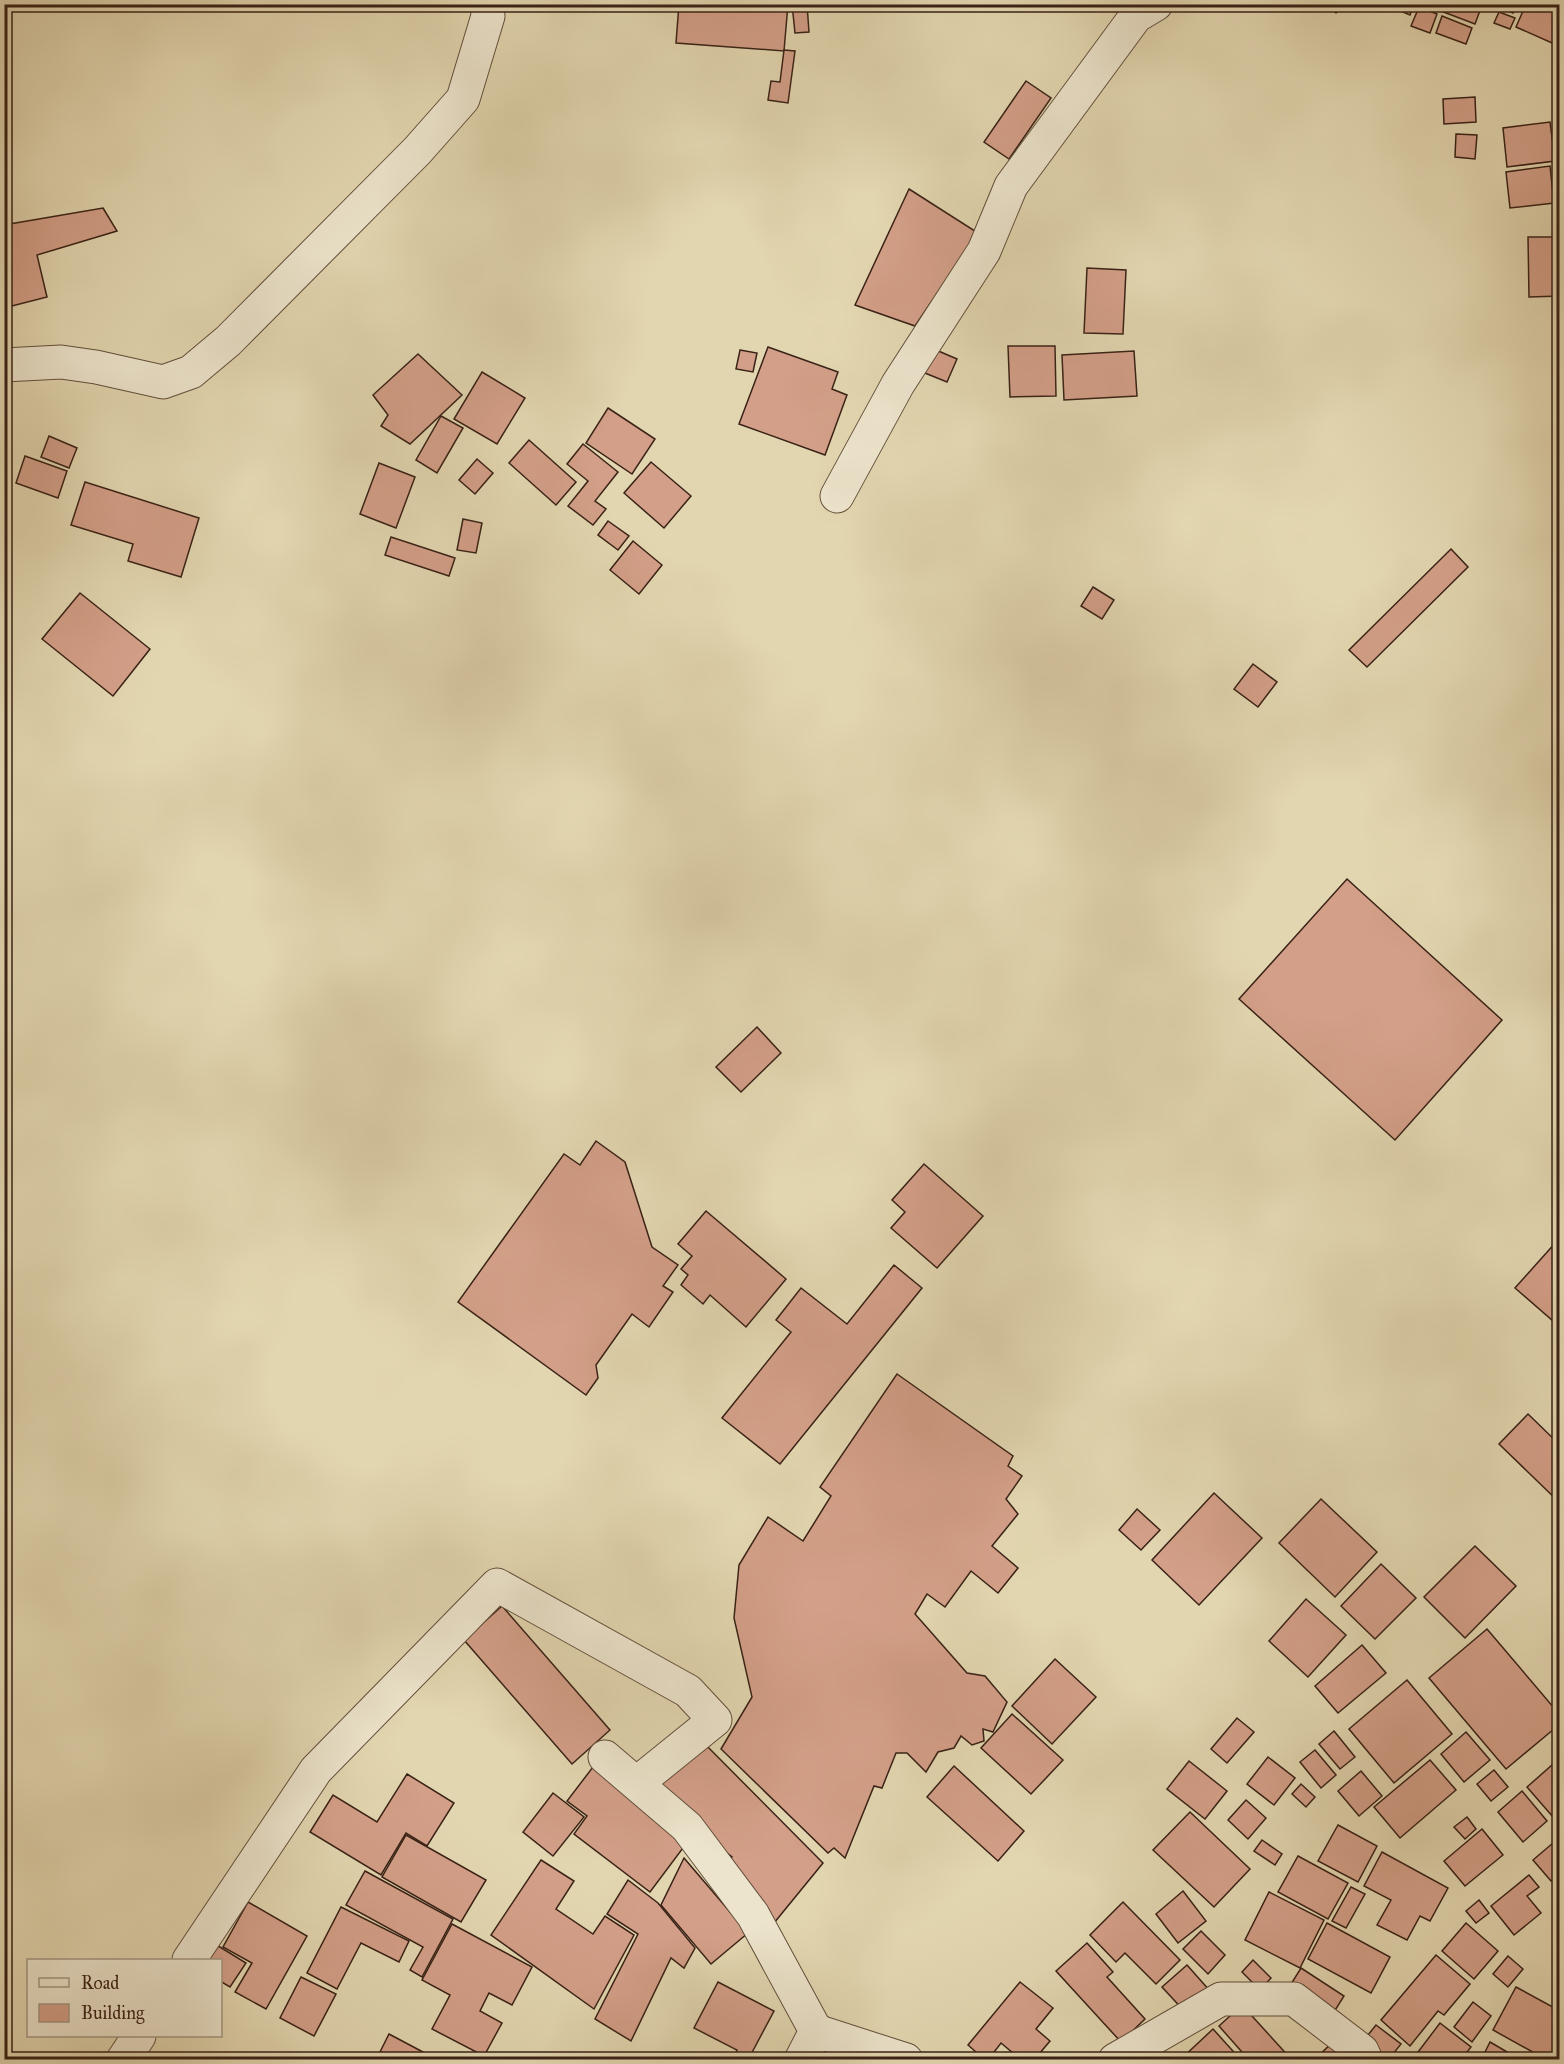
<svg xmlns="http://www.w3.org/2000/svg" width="1564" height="2064" font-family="'IM FELL Great Primer',serif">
<rect width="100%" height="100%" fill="#e2d6b0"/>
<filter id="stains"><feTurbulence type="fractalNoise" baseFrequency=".00333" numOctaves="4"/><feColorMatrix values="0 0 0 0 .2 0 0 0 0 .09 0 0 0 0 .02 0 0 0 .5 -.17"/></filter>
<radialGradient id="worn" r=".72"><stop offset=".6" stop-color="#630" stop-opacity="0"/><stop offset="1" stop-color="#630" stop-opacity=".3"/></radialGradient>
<g fill="#d39f88" stroke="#392216" stroke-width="1.5">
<path d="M 679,4 L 788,4 L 784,51 L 676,43 Z"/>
<path d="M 792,4 L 807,4 L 809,32 L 795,33 Z"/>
<path d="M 1327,4 L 1344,4 L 1336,13 Z"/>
<path d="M 1384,4 L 1414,4 L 1410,15 Z"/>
<path d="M 1444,4 L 1481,4 L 1482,5 L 1475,24 L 1441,11 Z"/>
<path d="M 1495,4 L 1516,4 L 1513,13 L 1495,6 Z"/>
<path d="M 1526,4 L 1560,4 L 1559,46 L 1516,27 Z"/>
<path d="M 1419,7 L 1437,14 L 1430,33 L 1411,26 Z"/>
<path d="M 1499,12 L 1515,18 L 1510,29 L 1494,23 Z"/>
<path d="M 1442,16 L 1472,28 L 1466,44 L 1436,33 Z"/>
<path d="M 784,50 L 795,51 L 788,103 L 768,100 L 771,81 L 780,82 Z"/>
<path d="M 1026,81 L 1051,98 L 1009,159 L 984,142 Z"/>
<path d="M 1475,97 L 1476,122 L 1444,124 L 1443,99 Z"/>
<path d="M 1550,122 L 1555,161 L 1507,167 L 1503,128 Z"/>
<path d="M 1456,134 L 1477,135 L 1475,159 L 1455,157 Z"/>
<path d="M 1550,166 L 1554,203 L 1510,208 L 1506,172 Z"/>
<path d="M 909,189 L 978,233 L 915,326 L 855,305 Z"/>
<path d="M 103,208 L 117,231 L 37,255 L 47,297 L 4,308 L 4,225 Z"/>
<path d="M 1528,237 L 1560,237 L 1560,296 L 1529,297 Z"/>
<path d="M 1087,268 L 1126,270 L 1123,334 L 1084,333 Z"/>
<path d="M 1008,346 L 1055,346 L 1056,396 L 1010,397 Z"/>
<path d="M 768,347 L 838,372 L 832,389 L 847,395 L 825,455 L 739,424 Z"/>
<path d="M 929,347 L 957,359 L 947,382 L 920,371 Z"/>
<path d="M 740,350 L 757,353 L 753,372 L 736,369 Z"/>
<path d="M 1134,351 L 1137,396 L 1064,400 L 1062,355 Z"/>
<path d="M 418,354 L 462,395 L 410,444 L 381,426 L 388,415 L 373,395 Z"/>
<path d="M 482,372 L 525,398 L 497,444 L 454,419 Z"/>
<path d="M 608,408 L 655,439 L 632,474 L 586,443 Z"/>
<path d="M 441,416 L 463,428 L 437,473 L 416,460 Z"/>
<path d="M 49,436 L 77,448 L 69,468 L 41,457 Z"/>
<path d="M 529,440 L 576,482 L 556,505 L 509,463 Z"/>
<path d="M 583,444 L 618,472 L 595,501 L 606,509 L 593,525 L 568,506 L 588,481 L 567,464 Z"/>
<path d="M 25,456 L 67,471 L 58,498 L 16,483 Z"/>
<path d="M 477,459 L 493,473 L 475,494 L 459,480 Z"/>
<path d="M 651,462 L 691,496 L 664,528 L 624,493 Z"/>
<path d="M 379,463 L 415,477 L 396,528 L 360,514 Z"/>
<path d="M 85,482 L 199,518 L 181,577 L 128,561 L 133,544 L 71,525 Z"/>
<path d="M 463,519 L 482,523 L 476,553 L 457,550 Z"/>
<path d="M 608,521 L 629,536 L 618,550 L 598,535 Z"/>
<path d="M 391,537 L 455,558 L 449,576 L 385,555 Z"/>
<path d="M 633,541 L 662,565 L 639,594 L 610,570 Z"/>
<path d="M 1451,549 L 1468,567 L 1367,667 L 1349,650 Z"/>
<path d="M 1093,587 L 1114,600 L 1102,619 L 1081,606 Z"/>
<path d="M 80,593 L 150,649 L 113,696 L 42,639 Z"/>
<path d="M 1253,664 L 1277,682 L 1258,707 L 1234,689 Z"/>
<path d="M 1347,879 L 1502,1020 L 1395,1140 L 1239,999 Z"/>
<path d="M 757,1027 L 781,1053 L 741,1092 L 716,1067 Z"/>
<path d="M 596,1141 L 625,1162 L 652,1247 L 678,1265 L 663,1286 L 673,1292 L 649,1327 L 632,1314 L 596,1365 L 598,1378 L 586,1395 L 458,1302 L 564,1154 L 580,1165 Z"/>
<path d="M 924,1164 L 983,1216 L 937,1268 L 891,1228 L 905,1212 L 892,1200 Z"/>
<path d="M 706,1211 L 786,1279 L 746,1327 L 710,1295 L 703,1304 L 681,1285 L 688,1275 L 681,1269 L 692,1256 L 678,1244 Z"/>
<path d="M 1557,1241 L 1560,1243 L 1560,1327 L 1515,1288 Z"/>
<path d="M 894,1265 L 922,1288 L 780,1464 L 722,1418 L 791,1332 L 776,1320 L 801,1288 L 847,1324 Z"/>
<path d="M 897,1374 L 1013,1456 L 1008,1466 L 1022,1476 L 1006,1499 L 1018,1514 L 992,1546 L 1018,1568 L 998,1593 L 971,1571 L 945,1607 L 927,1594 L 915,1614 L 967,1673 L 985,1676 L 1007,1702 L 993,1732 L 983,1729 L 984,1741 L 972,1745 L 961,1736 L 954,1748 L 938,1752 L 926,1772 L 907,1753 L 896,1753 L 882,1788 L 874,1786 L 845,1858 L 834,1848 L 828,1853 L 721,1749 L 752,1697 L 734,1618 L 739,1565 L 768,1517 L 803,1541 L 831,1496 L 820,1487 Z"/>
<path d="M 1528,1414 L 1560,1445 L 1560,1503 L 1499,1444 Z"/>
<path d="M 1214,1493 L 1262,1538 L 1199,1605 L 1152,1560 Z"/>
<path d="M 1321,1499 L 1377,1552 L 1335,1597 L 1279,1543 Z"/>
<path d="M 1137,1509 L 1160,1530 L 1141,1550 L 1119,1530 Z"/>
<path d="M 1475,1546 L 1516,1586 L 1465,1638 L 1424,1597 Z"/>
<path d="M 1381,1564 L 1416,1598 L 1375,1639 L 1341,1606 Z"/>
<path d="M 1306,1599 L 1346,1635 L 1308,1677 L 1269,1641 Z"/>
<path d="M 502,1606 L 610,1730 L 572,1764 L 464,1640 Z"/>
<path d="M 1487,1629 L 1560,1715 L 1560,1724 L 1506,1769 L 1429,1678 Z"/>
<path d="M 1362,1645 L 1386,1673 L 1338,1713 L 1315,1686 Z"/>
<path d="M 1055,1659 L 1096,1697 L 1052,1744 L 1012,1706 Z"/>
<path d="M 1407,1680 L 1452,1734 L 1394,1783 L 1349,1729 Z"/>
<path d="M 1012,1714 L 1063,1760 L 1031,1794 L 981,1748 Z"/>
<path d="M 1237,1718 L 1254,1732 L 1227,1763 L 1211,1749 Z"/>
<path d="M 1334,1731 L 1355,1757 L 1340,1769 L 1319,1744 Z"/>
<path d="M 1466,1732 L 1490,1760 L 1464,1782 L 1441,1754 Z"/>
<path d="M 696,1735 L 823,1863 L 774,1923 L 727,1864 L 732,1857 L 647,1791 Z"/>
<path d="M 1315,1750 L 1336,1775 L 1321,1788 L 1300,1762 Z"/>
<path d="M 1268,1757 L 1295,1778 L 1274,1805 L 1247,1784 Z"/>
<path d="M 1560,1758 L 1560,1812 L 1553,1817 L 1527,1787 Z"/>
<path d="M 1430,1760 L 1456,1790 L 1400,1838 L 1374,1807 Z"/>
<path d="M 1189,1761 L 1227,1791 L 1205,1819 L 1167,1789 Z"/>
<path d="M 954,1766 L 1024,1831 L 998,1861 L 927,1797 Z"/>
<path d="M 593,1767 L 689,1840 L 650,1892 L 574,1834 L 587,1816 L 567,1801 Z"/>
<path d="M 1494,1770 L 1508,1787 L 1491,1801 L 1477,1784 Z"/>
<path d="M 1361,1771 L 1382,1796 L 1359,1816 L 1338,1791 Z"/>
<path d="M 407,1774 L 454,1803 L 427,1846 L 406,1833 L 381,1875 L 310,1832 L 333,1795 L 377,1822 Z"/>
<path d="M 1301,1784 L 1315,1797 L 1306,1807 L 1292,1794 Z"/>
<path d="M 1522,1791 L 1547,1821 L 1523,1842 L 1498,1812 Z"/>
<path d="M 553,1793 L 584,1817 L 553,1856 L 523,1832 Z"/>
<path d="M 1246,1800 L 1266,1818 L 1248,1839 L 1228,1820 Z"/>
<path d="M 1190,1812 L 1250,1869 L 1214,1907 L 1153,1850 Z"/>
<path d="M 1467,1817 L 1476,1829 L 1465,1839 L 1454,1827 Z"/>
<path d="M 1338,1825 L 1377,1846 L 1358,1882 L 1318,1861 Z"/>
<path d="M 1482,1829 L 1503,1855 L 1465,1886 L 1444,1861 Z"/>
<path d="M 406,1835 L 486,1880 L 461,1922 L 382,1877 Z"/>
<path d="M 1560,1837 L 1560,1860 L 1557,1862 L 1560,1865 L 1560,1874 L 1551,1881 L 1533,1860 Z"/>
<path d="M 1262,1840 L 1282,1854 L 1275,1865 L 1254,1851 Z"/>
<path d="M 1382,1852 L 1448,1888 L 1430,1921 L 1420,1916 L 1407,1940 L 1377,1925 L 1391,1900 L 1364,1886 Z"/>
<path d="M 1298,1856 L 1348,1883 L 1328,1919 L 1278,1892 Z"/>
<path d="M 684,1858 L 748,1933 L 711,1964 L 661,1905 Z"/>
<path d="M 541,1860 L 574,1881 L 556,1909 L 593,1934 L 605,1916 L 634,1935 L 594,2009 L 491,1935 Z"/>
<path d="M 365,1871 L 453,1919 L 422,1977 L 410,1970 L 423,1947 L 346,1905 Z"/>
<path d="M 1529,1875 L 1539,1887 L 1527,1896 L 1541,1913 L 1514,1935 L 1491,1906 Z"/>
<path d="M 628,1880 L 658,1903 L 695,1948 L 684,1968 L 671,1958 L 631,2041 L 595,2019 L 638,1934 L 607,1914 Z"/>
<path d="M 1351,1887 L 1365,1894 L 1346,1928 L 1332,1921 Z"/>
<path d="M 1183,1891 L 1206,1921 L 1178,1943 L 1156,1914 Z"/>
<path d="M 1269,1892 L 1324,1920 L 1300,1968 L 1245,1940 Z"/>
<path d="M 1479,1900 L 1489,1913 L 1476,1923 L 1466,1911 Z"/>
<path d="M 248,1902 L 307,1936 L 266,2009 L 235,1992 L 252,1963 L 223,1947 Z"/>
<path d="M 1123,1902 L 1180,1960 L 1156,1984 L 1125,1953 L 1116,1962 L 1090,1935 Z"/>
<path d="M 341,1907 L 409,1941 L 399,1962 L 361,1943 L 337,1989 L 307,1973 Z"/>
<path d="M 1327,1923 L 1390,1957 L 1371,1993 L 1308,1959 Z"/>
<path d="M 1466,1923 L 1498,1951 L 1474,1979 L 1442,1951 Z"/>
<path d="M 452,1924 L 532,1967 L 512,2005 L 489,1993 L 480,2011 L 502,2023 L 484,2056 L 432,2029 L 450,1995 L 422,1980 Z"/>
<path d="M 1201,1931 L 1225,1955 L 1208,1974 L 1183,1949 Z"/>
<path d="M 1087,1943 L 1113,1972 L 1107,1977 L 1145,2019 L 1121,2042 L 1056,1971 Z"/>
<path d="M 215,1944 L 246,1963 L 230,1987 L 220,1981 L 220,1960 L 204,1960 Z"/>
<path d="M 1436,1955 L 1470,1984 L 1444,2015 L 1438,2011 L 1410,2046 L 1381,2020 Z"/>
<path d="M 1508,1956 L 1523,1969 L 1508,1987 L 1493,1974 Z"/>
<path d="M 1253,1960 L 1271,1978 L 1260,1990 L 1242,1972 Z"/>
<path d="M 1187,1965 L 1210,1991 L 1186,2013 L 1162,1987 Z"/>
<path d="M 1301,1968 L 1344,1996 L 1334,2012 L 1291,1984 Z"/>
<path d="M 301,1977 L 336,1994 L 314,2036 L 280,2018 Z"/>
<path d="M 718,1982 L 774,2011 L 748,2060 L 733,2060 L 737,2050 L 694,2028 Z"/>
<path d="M 1020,1982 L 1053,2008 L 1036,2029 L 1050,2041 L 1039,2054 L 1019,2058 L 1001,2043 L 988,2060 L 985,2060 L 968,2045 Z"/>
<path d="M 1516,1987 L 1560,2011 L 1560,2060 L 1547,2060 L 1493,2030 Z"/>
<path d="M 1473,2002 L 1491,2016 L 1472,2042 L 1454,2027 Z"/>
<path d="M 1242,2005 L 1292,2060 L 1249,2060 L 1219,2026 Z"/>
<path d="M 1440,2023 L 1471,2047 L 1461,2060 L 1412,2060 Z"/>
<path d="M 1376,2025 L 1401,2044 L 1389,2059 L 1364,2040 Z"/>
<path d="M 1213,2029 L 1241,2060 L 1180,2060 Z"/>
<path d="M 389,2034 L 438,2060 L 376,2060 Z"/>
<path d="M 824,2041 L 871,2060 L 817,2060 Z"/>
<path d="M 1334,2041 L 1347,2060 L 1314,2060 Z"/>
<path d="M 1490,2042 L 1521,2060 L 1481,2060 Z"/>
</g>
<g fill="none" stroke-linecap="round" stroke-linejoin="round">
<g stroke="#634f3c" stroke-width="35">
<g id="minor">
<path d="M 4,365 L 61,362 L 96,367 L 163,382 L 191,372 L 228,341 L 417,151 L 463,99 L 488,16 L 487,4"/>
<path d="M 837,496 L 898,384 L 984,251 L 1011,186 L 1136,16 L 1156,4"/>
<path d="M 605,1757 L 687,1827 L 753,1915 L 816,2031 L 801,2060"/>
<path d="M 189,1960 L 316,1770 L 497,1585 L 688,1691 L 715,1720 L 637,1783"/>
<path d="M 816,2031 L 906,2060"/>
<path d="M 123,2060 L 139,2036"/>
<path d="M 1115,2060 L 1221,1999 L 1294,1999 L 1362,2051 L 1366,2060"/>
</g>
</g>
<use href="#minor" stroke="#ece4cc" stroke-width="33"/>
</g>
<rect width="1564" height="2064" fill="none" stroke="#e2d6b0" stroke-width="24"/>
<rect x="6" y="6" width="1552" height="2052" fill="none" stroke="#392216" stroke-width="3"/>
<rect x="12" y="12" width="1540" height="2040" fill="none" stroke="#392216" stroke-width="1.5"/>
<rect x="27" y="1959" width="195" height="78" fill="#ece4cc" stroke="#a49683" stroke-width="1.5"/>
<rect x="39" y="1978" width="30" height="9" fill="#ece4cc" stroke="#a49683" stroke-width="1.5"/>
<text x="81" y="1989" font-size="18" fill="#392216">Road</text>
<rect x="39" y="2004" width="30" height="18" fill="#d39f88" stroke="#a49683" stroke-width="1.5"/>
<text x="81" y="2019" font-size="18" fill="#392216">Building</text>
<rect width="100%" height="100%" filter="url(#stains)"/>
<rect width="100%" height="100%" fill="url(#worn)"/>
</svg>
